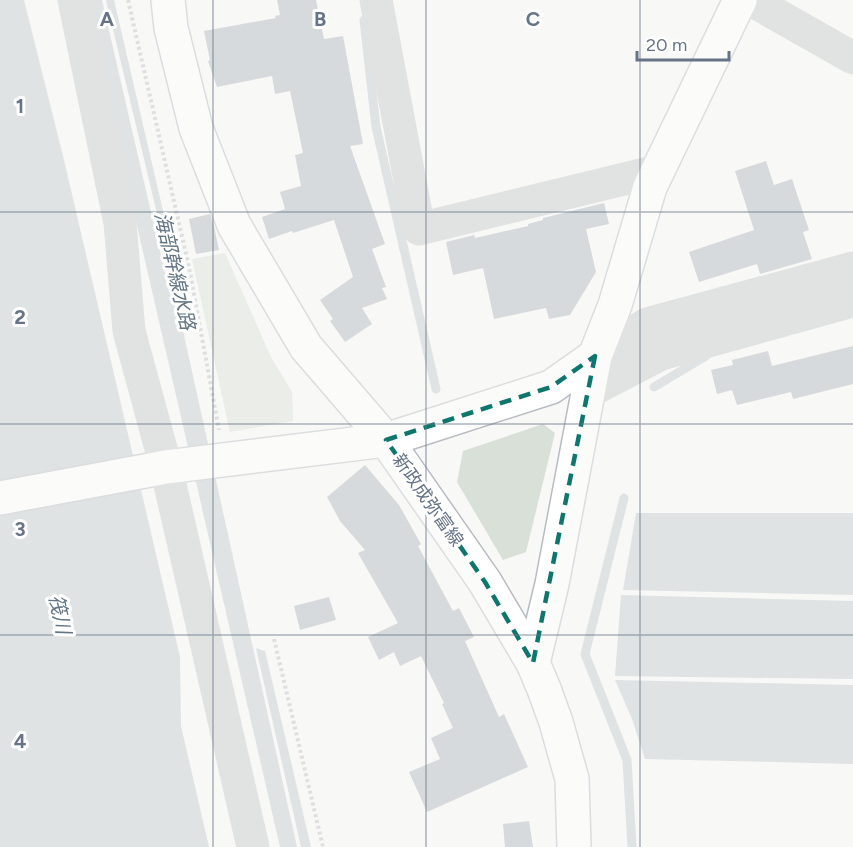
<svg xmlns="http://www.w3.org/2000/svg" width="853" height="847" font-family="Figtree,'Noto Sans JP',sans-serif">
<rect width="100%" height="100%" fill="#f8f8f6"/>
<g fill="#d9e0d7">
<path d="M 225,253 L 271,357 L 292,392 L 293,421 L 230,432 L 192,259 Z"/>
<path d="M 543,424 L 555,433 L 526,552 L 503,560 L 457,482 L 463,451 Z"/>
</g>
<g fill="#c1c9cf">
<path d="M 0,0 L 24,0 L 64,160 L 180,657 L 181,726 L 209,847 L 0,847 Z"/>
<path d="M 85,0 L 102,0 L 168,286 L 172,296 L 176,299 L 297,847 L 280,847 Z"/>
<path d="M 106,0 L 114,0 L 177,271 L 184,278 L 188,296 L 177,297 Z"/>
<path d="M 636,513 L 853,513 L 853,595 L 623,590 Z"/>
<path d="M 621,595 L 853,601 L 853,679 L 615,676 Z"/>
<path d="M 256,648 L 265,651 L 311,847 L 301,847 Z"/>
<path d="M 615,680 L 853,685 L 853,764 L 645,759 L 632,719 Z"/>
</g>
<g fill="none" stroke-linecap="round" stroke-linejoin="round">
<g stroke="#c1c9cf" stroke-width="9">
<path d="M 364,20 L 376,127 L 436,389"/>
<path d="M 654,387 L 706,356"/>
<path d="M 624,498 L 585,654 L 627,760 L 632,847"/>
</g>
</g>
<g fill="#afb5bc">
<path d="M 277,0 L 316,0 L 324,39 L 343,36 L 363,144 L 350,146 L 385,244 L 372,249 L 386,287 L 382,288 L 387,299 L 362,308 L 372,324 L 345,342 L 330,321 L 333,319 L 320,300 L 353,277 L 334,220 L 293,233 L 292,231 L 269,239 L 262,217 L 285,209 L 280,192 L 301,186 L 295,155 L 303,153 L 290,91 L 275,94 L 272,76 L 217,87 L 208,61 L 210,60 L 204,31 L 276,18 L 275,16 L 280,15 Z"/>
<path d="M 766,161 L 774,185 L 792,179 L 809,230 L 803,232 L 812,259 L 760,274 L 757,264 L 699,282 L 689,252 L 754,230 L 735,171 Z"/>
<path d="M 604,203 L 609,224 L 586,229 L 596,272 L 570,315 L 549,319 L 546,308 L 494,319 L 483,268 L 453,275 L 446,242 L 474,235 L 475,238 L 528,226 L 528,224 L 543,220 L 543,218 Z"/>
<path d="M 210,214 L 214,226 L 219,250 L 196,254 L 189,219 Z"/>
<path d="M 853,346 L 853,384 L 793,399 L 791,392 L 737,405 L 732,390 L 717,394 L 711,370 L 733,365 L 732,360 L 768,351 L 772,366 Z"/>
<path d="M 365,465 L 399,505 L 421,544 L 418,546 L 453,611 L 459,608 L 474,637 L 465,641 L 499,717 L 504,714 L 528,767 L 427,812 L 409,772 L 440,759 L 431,738 L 453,728 L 442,704 L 444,703 L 421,656 L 400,666 L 394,652 L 379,660 L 368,637 L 398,623 L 358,553 L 365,550 L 340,521 L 327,497 Z"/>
<path d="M 329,597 L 336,620 L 300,630 L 294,606 Z"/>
<path d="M 529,821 L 533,847 L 505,847 L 503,824 Z"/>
</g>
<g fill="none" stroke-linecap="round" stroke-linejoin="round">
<g stroke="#b8bcc2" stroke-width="36">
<g id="secondary">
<path d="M 168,0 L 171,28 L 196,128 L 234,225 L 306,347 L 386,440 L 485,582 L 533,663 L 544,689 L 556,722 L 572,779 L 574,847"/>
<path d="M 0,498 L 166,467 L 386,440 L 551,387 L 595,356"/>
<path d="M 533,663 L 552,584 L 595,356 L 615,305 L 650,187 L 740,0"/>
</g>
</g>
<g stroke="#c0c1c4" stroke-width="4" stroke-dasharray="3 3" stroke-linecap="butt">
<path d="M 128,0 L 189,267 L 219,430"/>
<path d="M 274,639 L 323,847"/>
</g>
<g stroke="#c6c9cd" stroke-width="33">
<path d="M 74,0 L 120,223 L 129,331 L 166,467 L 253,847"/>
<path d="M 376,0 L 419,229 L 657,171"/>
<path d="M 751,0 L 853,58"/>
<path d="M 595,356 L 647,324 L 853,268"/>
<path d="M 588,392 L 661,354 L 853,301"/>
</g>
<use href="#secondary" stroke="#fff" stroke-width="33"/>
</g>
<path d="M0 0H853V847H0ZM 595,356 L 533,663 L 485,582 L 386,440 L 551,387 Z" fill="#f8f8f6" fill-opacity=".55" fill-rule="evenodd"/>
<path fill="none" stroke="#0f766e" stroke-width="4.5" stroke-dasharray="12 8" stroke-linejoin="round" d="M 595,356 L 533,663 L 485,582 L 386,440 L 551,387 Z"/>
<path fill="none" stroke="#677487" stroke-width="1.5" stroke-opacity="0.55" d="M 213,0 L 213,847M 426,0 L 426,847M 640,0 L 640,847M 0,212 L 853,212M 0,424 L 853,424M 0,635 L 853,635"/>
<g text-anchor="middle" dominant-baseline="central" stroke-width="6" stroke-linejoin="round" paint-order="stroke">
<g font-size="18" fill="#677487" stroke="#fff">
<text transform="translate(428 500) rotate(55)">新政成弥富線</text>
</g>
<g font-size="20" font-style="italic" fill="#637583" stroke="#fff">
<text transform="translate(175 271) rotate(77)">海部幹線水路</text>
<text transform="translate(60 614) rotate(78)">筏川</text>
</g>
</g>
<g font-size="20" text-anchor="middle" font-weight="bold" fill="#677487" stroke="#fff" stroke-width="6" stroke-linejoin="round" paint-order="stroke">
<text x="107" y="26">A</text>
<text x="320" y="26">B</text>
<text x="533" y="26">C</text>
<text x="20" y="113">1</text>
<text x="20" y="324">2</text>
<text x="20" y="536">3</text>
<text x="20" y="748">4</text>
</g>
<path d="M637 51v9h92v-9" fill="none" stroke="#677487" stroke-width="3"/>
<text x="646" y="51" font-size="18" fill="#677487" stroke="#ffffff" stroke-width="4.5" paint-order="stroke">20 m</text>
</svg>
